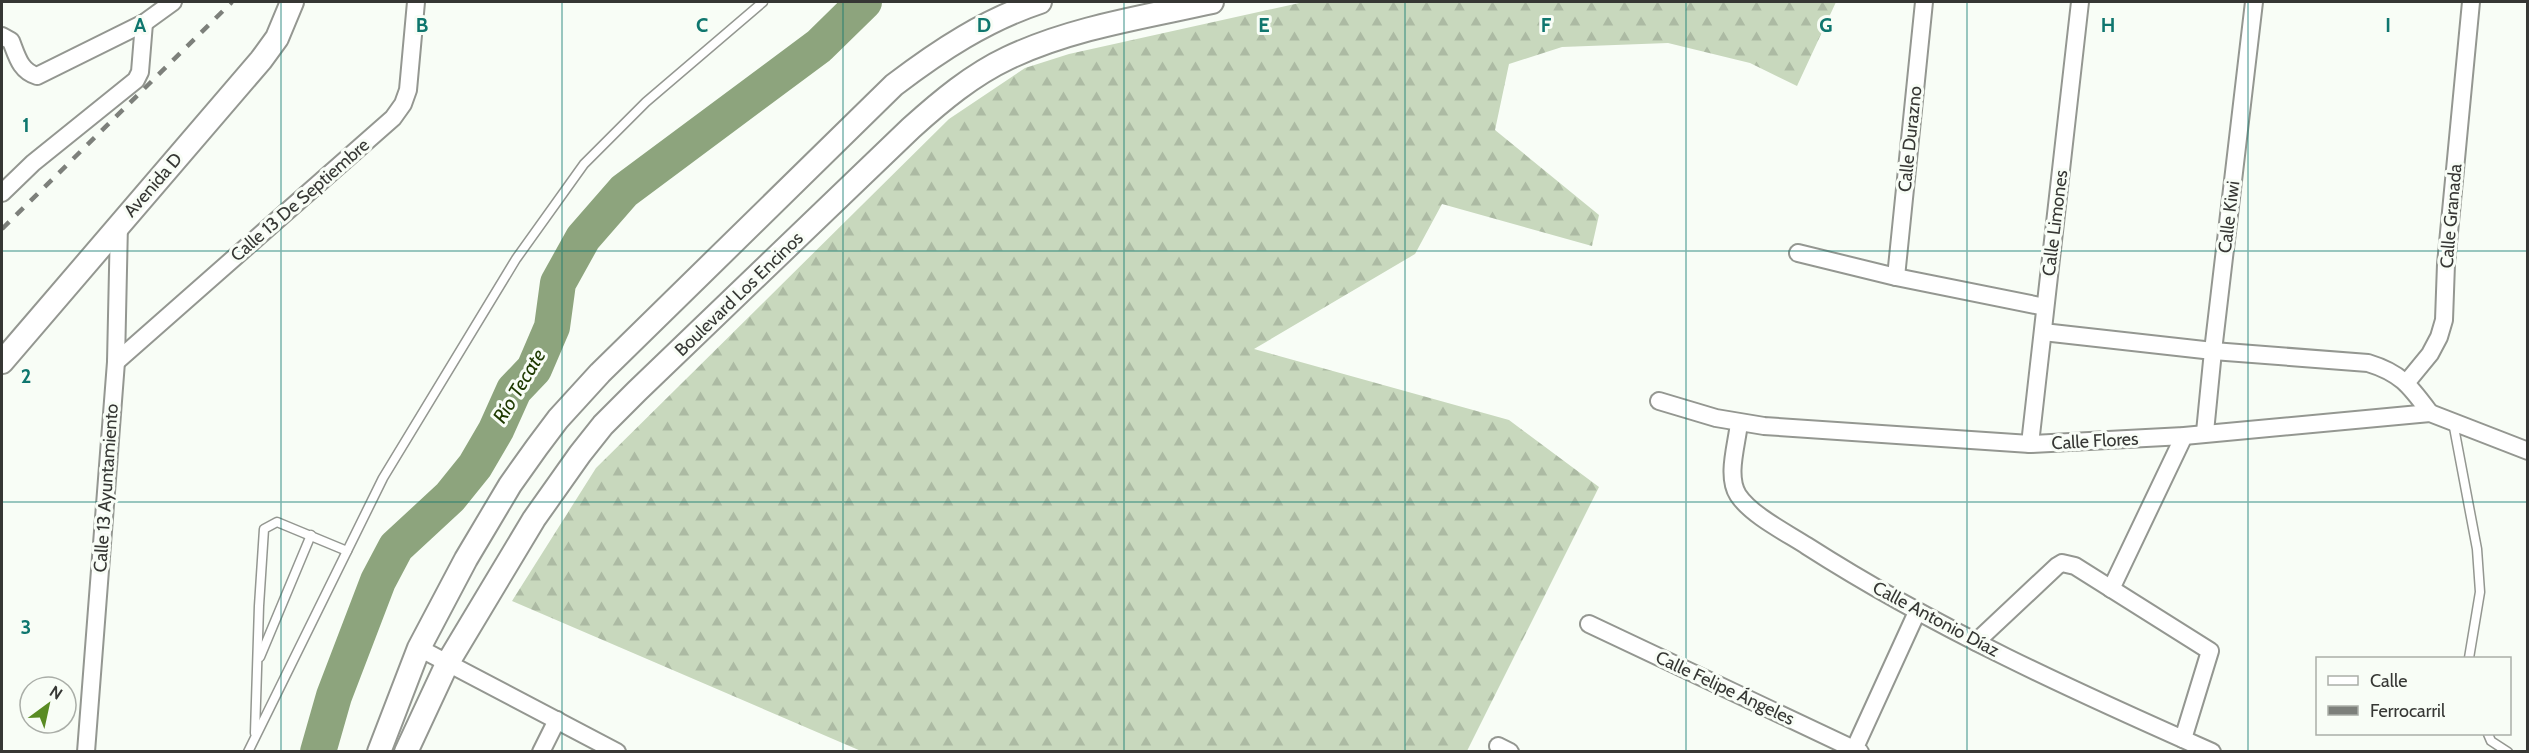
<svg xmlns="http://www.w3.org/2000/svg" width="2529" height="753" font-family="Cabin,sans-serif">
<defs>
<pattern id="forest-firs" width="22" height="20" patternUnits="userSpaceOnUse" patternTransform="scale(1.5)"><rect width="22" height="20" fill="#c8d8bd"/><path d="M5 1l3.5 6h-7zM16 11l3.5 6h-7z" fill="#acbaa3"/></pattern>
</defs>
<rect width="100%" height="100%" fill="#f8fdf6"/>
<path fill="url(#forest-firs)" d="M 1304,2 L 1836,2 L 1797,86 L 1750,63 L 1668,43 L 1562,47 L 1509,64 L 1495,130 L 1599,215 L 1592,246 L 1442,204 L 1415,254 L 1254,349 L 1509,420 L 1599,487 L 1467,751 L 861,751 L 512,601 L 596,468 L 949,119 L 1025,68 L 1069,54 Z"/>
<g fill="none" stroke-linecap="round" stroke-linejoin="round">
<path stroke="#8da47d" stroke-width="36" d="M 318,752 L 334,696 L 378,581 L 396,547 L 450,497 L 475,466 L 496,430 L 514,390 L 534,369 L 552,327 L 558,283 L 583,238 L 624,191 L 819,46 L 864,2"/>
<g stroke="#949791" stroke-width="11">
<g id="lane">
<path d="M 2453,422 L 2477,549 L 2480,592 L 2469,658"/>
<path d="M 260,657 L 311,535"/>
<path d="M 255,733 L 259,606 L 264,529 L 277,522 L 347,551"/>
<path d="M 2488,734 L 2491,741 L 2508,752"/>
<path d="M 248,752 L 383,478 L 516,259 L 584,164 L 646,102 L 763,2"/>
</g>
</g>
<g stroke="#949791" stroke-width="20">
<g id="street">
<path d="M 2,36 L 11,41 C 17,56 20,71 37,76 L 144,23 L 173,2"/>
<path d="M 2,193 L 33,163 L 136,80 L 140,72 L 144,23"/>
<path d="M 1798,253 L 1896,277 L 2045,307"/>
<path d="M 1896,277 L 1924,2"/>
<path d="M 2043,332 L 2213,351 L 2368,363 C 2401,373 2410,386 2430,413"/>
<path d="M 116,362 L 393,118 L 403,104 L 408,90 L 416,2"/>
<path d="M 2407,382 L 2430,354 L 2439,337 L 2444,320 L 2446,264 L 2471,2"/>
<path d="M 1659,401 L 1716,418 L 1764,426 L 2030,444 L 2184,436 L 2430,413 L 2528,451"/>
<path d="M 1739,423 C 1737,444 1726,476 1738,495 C 1751,515 1787,533 1807,546 C 1935,628 2074,691 2212,752"/>
<path d="M 2205,432 L 2213,351 L 2254,2"/>
<path d="M 2030,444 L 2080,2"/>
<path d="M 2111,589 L 2184,436"/>
<path d="M 1589,624 L 1860,752"/>
<path d="M 1976,642 L 2057,566 L 2062,563 L 2075,566 L 2210,651 L 2183,739"/>
<path d="M 419,648 L 617,752"/>
<path d="M 1498,746 L 1510,752"/>
<path d="M 86,752 L 116,362 L 119,224"/>
<path d="M 541,752 L 557,720"/>
<path d="M 1853,752 L 1917,612"/>
</g>
</g>
<g stroke="#949791" stroke-width="26">
<g id="secondary">
<path d="M 2,362 L 261,60 L 277,38 L 292,2"/>
<path d="M 379,752 L 419,648 L 466,559 L 510,485 L 537,447 L 558,419 L 600,373 L 894,85 C 940,50 986,20 1040,2"/>
<path d="M 406,752 L 447,664 L 534,519 L 580,454 L 603,425 L 637,391 L 911,128 C 941,101 972,75 1008,58 C 1071,28 1144,17 1212,2"/>
</g>
</g>
<use href="#lane" stroke="#fff" stroke-width="8"/>
<use href="#street" stroke="#fff" stroke-width="16"/>
<use href="#secondary" stroke="#fff" stroke-width="22"/>
<path stroke="#7d807b" stroke-width="4.5" stroke-dasharray="10 10" stroke-linecap="butt" d="M 2,229 L 232,2"/>
</g>
<path fill="none" stroke="#0f766e" stroke-width="1.5" stroke-opacity="0.55" d="M 281,2 L 281,752M 562,2 L 562,752M 843,2 L 843,752M 1124,2 L 1124,752M 1405,2 L 1405,752M 1686,2 L 1686,752M 1967,2 L 1967,752M 2248,2 L 2248,752M 2,251 L 2528,251M 2,502 L 2528,502"/>
<g text-anchor="middle" dominant-baseline="central" stroke-width="6" stroke-linejoin="round" paint-order="stroke">
<g font-size="18" fill="#363734" stroke="#f8fdf6">
<text transform="translate(1910 139) rotate(-84)">Calle Durazno</text>
<text transform="translate(153 185) rotate(-49)">Avenida D</text>
<text transform="translate(300 200) rotate(-41)">Calle 13 De Septiembre</text>
<text transform="translate(2451 216) rotate(-85)">Calle Granada</text>
<text transform="translate(2229 217) rotate(-83)">Calle Kiwi</text>
<text transform="translate(2055 223) rotate(-83)">Calle Limones</text>
<text transform="translate(739 294) rotate(-44)">Boulevard Los Encinos</text>
<text transform="translate(2095 441) rotate(-3)">Calle Flores</text>
<text transform="translate(106 488) rotate(-86)">Calle 13 Ayuntamiento</text>
<text transform="translate(1936 619) rotate(28)">Calle Antonio Díaz</text>
<text transform="translate(1725 688) rotate(25)">Calle Felipe Ángeles</text>
</g>
<g font-size="20" font-style="italic" fill="#1e3900" stroke="#f8fdf6">
<text transform="translate(519 386) rotate(-59)">Río Tecate</text>
</g>
</g>
<g font-size="20" text-anchor="middle" font-weight="bold" fill="#0f766e" stroke="#f8fdf6" stroke-width="6" stroke-linejoin="round" paint-order="stroke">
<text x="140" y="32">A</text>
<text x="422" y="32">B</text>
<text x="702" y="32">C</text>
<text x="984" y="32">D</text>
<text x="1264" y="32">E</text>
<text x="1546" y="32">F</text>
<text x="1826" y="32">G</text>
<text x="2108" y="32">H</text>
<text x="2388" y="32">I</text>
<text x="26" y="132">1</text>
<text x="26" y="383">2</text>
<text x="26" y="634">3</text>
</g>
<rect width="2529" height="753" fill="none" stroke="#363734" stroke-width="6"/>
<rect x="2316" y="657" width="195" height="78" fill="#f8fdf6" stroke="#aaaea8" stroke-width="1.5"/>
<rect x="2328" y="676" width="30" height="9" fill="#ffffff" stroke="#aaaea8" stroke-width="1.5"/>
<text x="2370" y="687" font-size="18" fill="#363734">Calle</text>
<rect x="2328" y="706" width="30" height="9" fill="#7d807b" stroke="#aaaea8" stroke-width="1.5"/>
<text x="2370" y="717" font-size="18" fill="#363734">Ferrocarril</text>
<g transform="translate(48 705) rotate(33)"><circle r="28" fill="#f8fdf6" stroke="#aaaea8" stroke-width="1.5"/>
<path d="M0-4.5L10 22L0 15L-10 22Z" fill="#598b23"/>
<text y="-9" font-size="16" font-weight="bold" text-anchor="middle" fill="#363734">N</text>
</g>
</svg>
